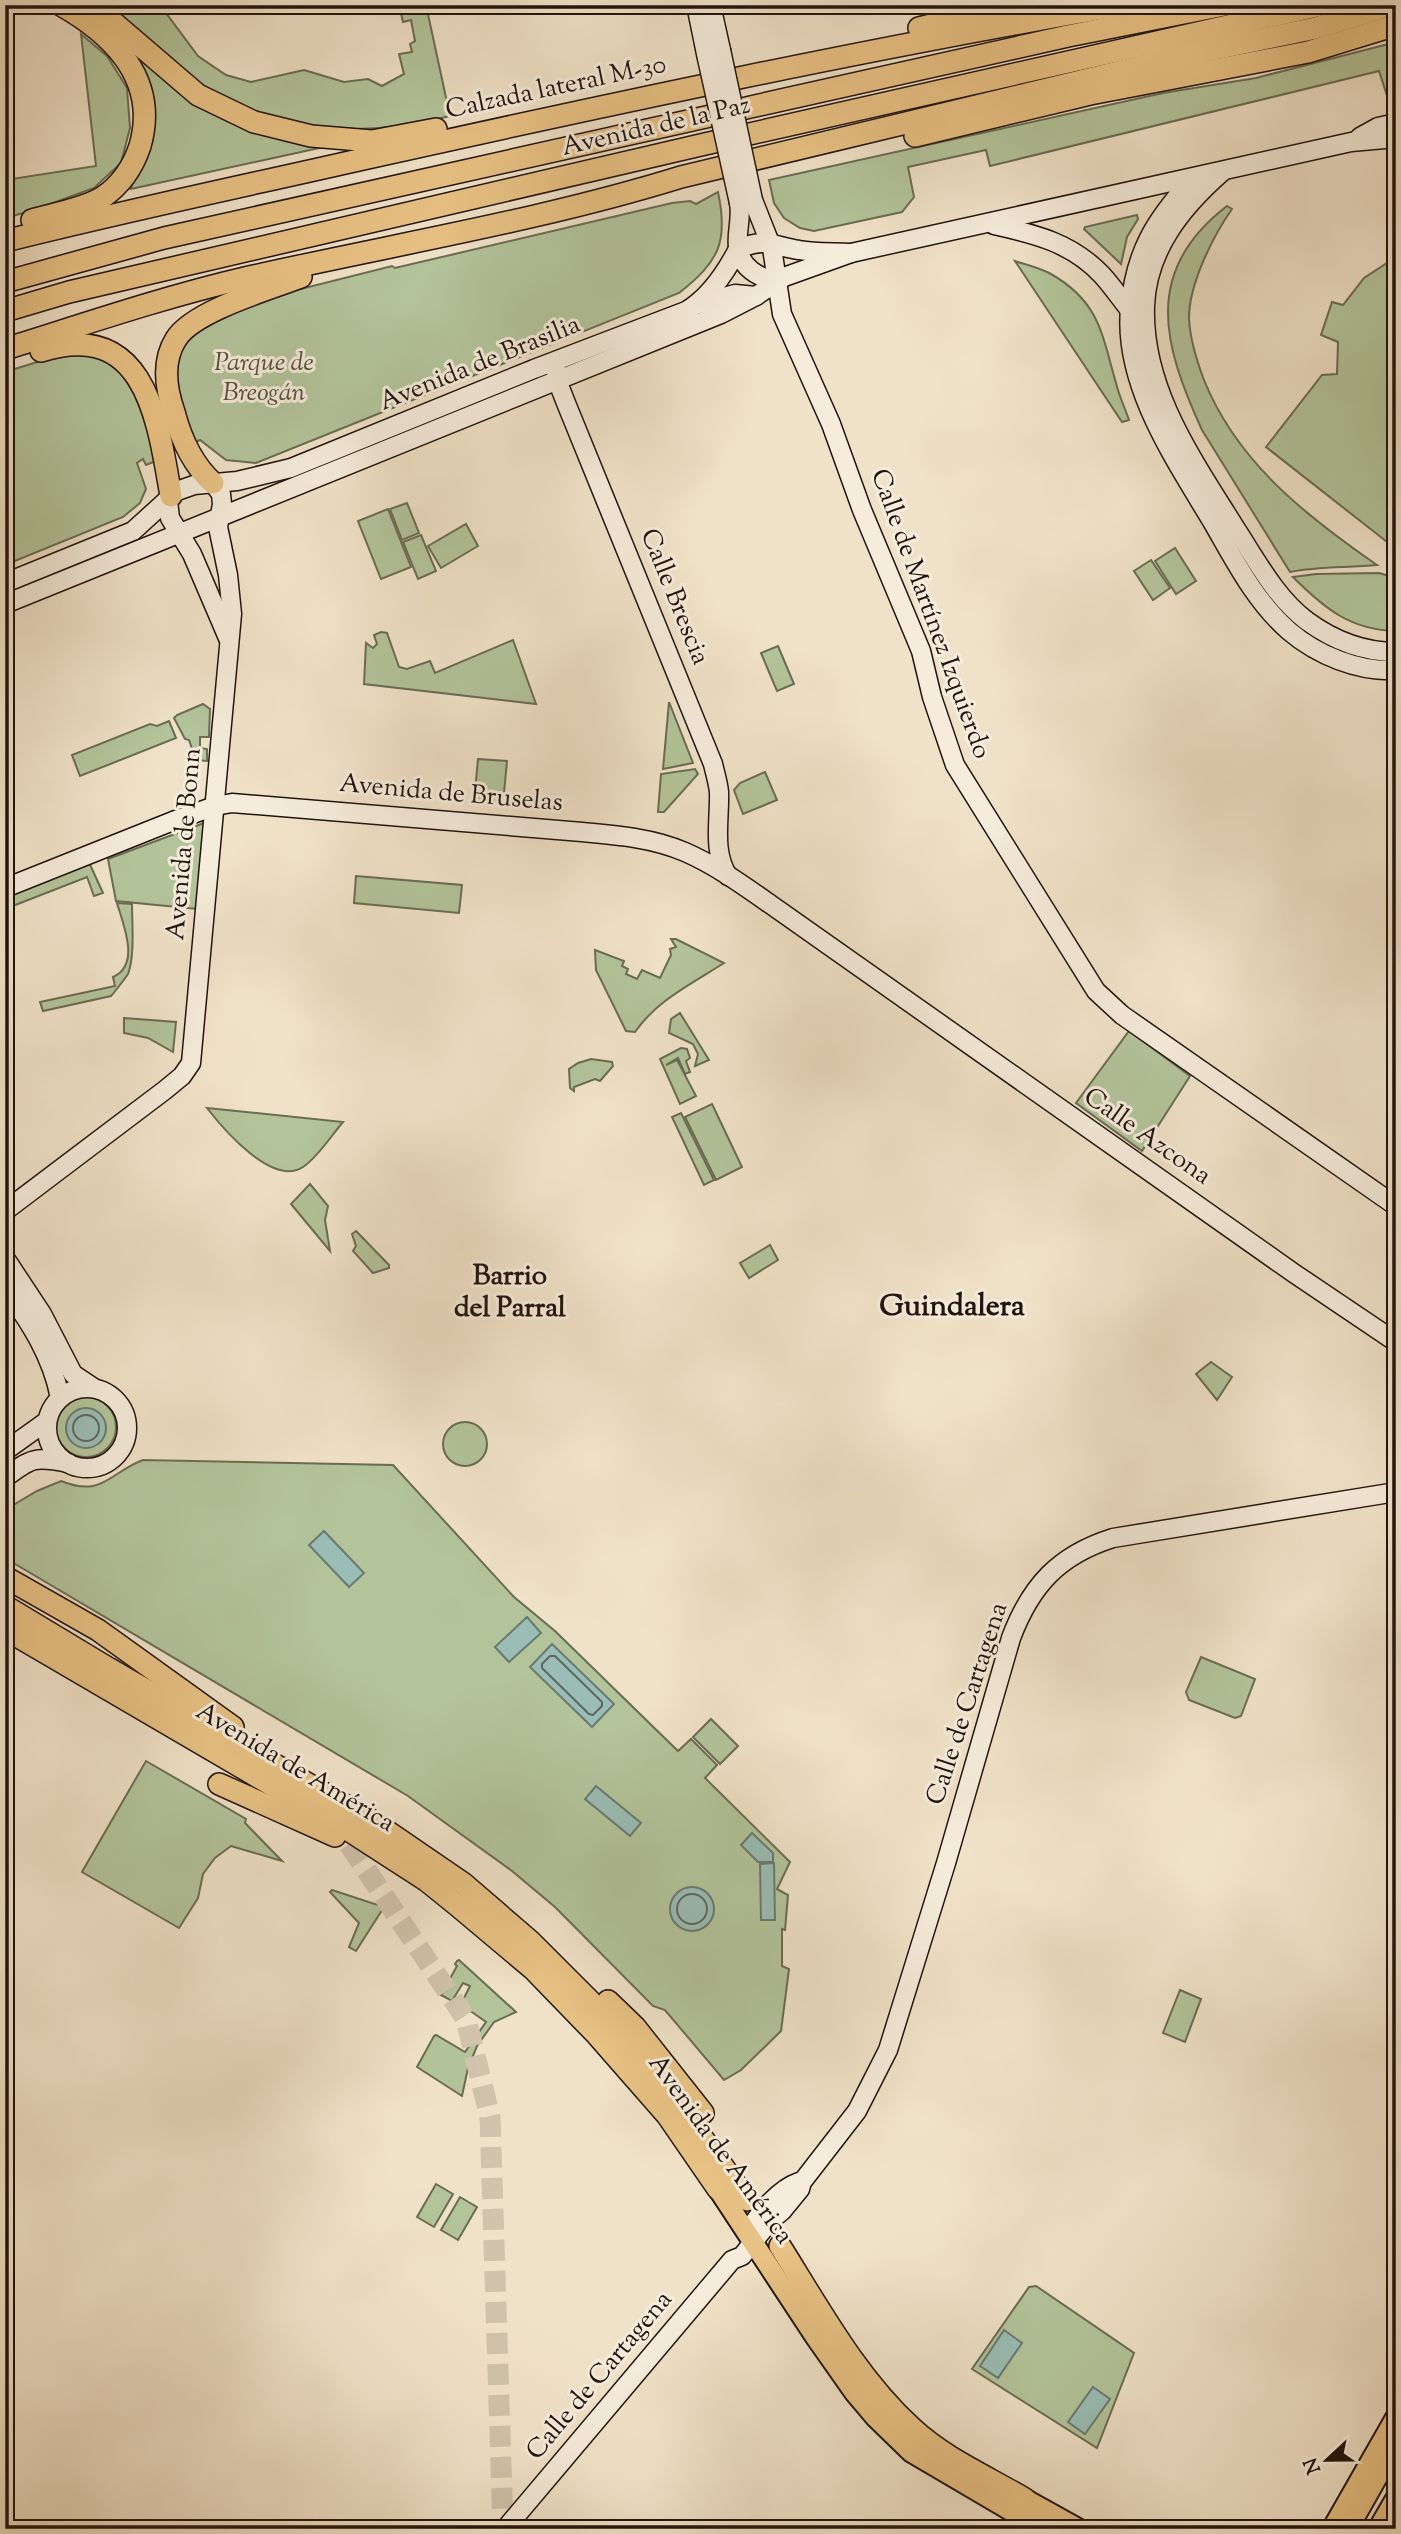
<svg xmlns="http://www.w3.org/2000/svg" width="1401" height="2534" font-family="'Sorts Mill Goudy',serif">
<rect width="100%" height="100%" fill="#f0e2c8"/>
<filter id="stains"><feTurbulence type="fractalNoise" baseFrequency=".00286" numOctaves="4"/><feColorMatrix values="0 0 0 0 .2 0 0 0 0 .09 0 0 0 0 .02 0 0 0 .5 -.17"/></filter>
<radialGradient id="worn" r=".72"><stop offset=".6" stop-color="#630" stop-opacity="0"/><stop offset="1" stop-color="#630" stop-opacity=".3"/></radialGradient>
<g fill="#b3c49b" stroke="#6a6c54" stroke-width="2">
<path d="M 109,5 L 160,5 L 198,56 L 226,75 L 251,82 L 304,70 L 344,82 L 368,79 L 382,86 L 404,74 L 399,54 L 412,52 L 410,44 L 415,41 L 411,20 L 403,22 L 399,5 L 426,5 L 450,116 C 355,141 265,131 185,73 C 158,54 134,28 109,5 Z"/>
<path d="M 81,34 L 107,56 L 127,88 L 130,128 L 121,163 L 94,188 L 31,211 L 5,218 L 5,180 L 96,166 Z"/>
<path d="M 1396,42 L 1396,103 L 1390,105 L 1379,71 L 990,166 L 986,150 L 908,167 L 914,197 L 902,212 L 814,231 L 800,228 L 784,218 L 774,203 L 769,180 L 1163,93 L 1256,78 Z"/>
<path d="M 133,53 L 179,93 L 324,147 L 131,189 L 151,93 L 147,77 Z"/>
<path d="M 718,192 C 729,243 718,262 679,293 L 256,463 L 226,460 L 200,440 L 196,442 L 184,420 L 172,360 L 189,334 L 233,306 L 392,266 L 395,268 L 672,203 L 690,201 L 696,204 Z"/>
<path d="M 1227,206 L 1232,209 C 1213,236 1189,284 1189,318 C 1190,340 1196,359 1204,380 C 1237,462 1306,516 1377,565 C 1347,568 1319,566 1290,572 L 1202,430 C 1163,345 1142,271 1227,206 Z"/>
<path d="M 1137,215 L 1138,219 L 1127,237 L 1121,264 L 1084,229 L 1085,227 Z"/>
<path d="M 1396,257 L 1396,549 L 1266,447 L 1322,375 L 1337,374 L 1338,342 L 1321,335 L 1332,302 L 1343,305 L 1364,278 Z"/>
<path d="M 1015,261 C 1027,265 1040,268 1051,274 C 1100,302 1102,335 1116,383 C 1119,396 1125,408 1129,420 L 1122,422 Z"/>
<path d="M 63,354 C 72,354 82,353 91,355 C 136,365 146,423 156,461 L 146,465 L 143,459 L 137,463 L 146,489 L 140,503 L 123,517 L 5,565 L 5,372 Z"/>
<path d="M 407,503 L 419,533 L 402,540 L 390,509 Z"/>
<path d="M 388,509 L 411,567 L 381,579 L 358,521 Z"/>
<path d="M 466,524 L 478,546 L 441,568 L 428,546 Z"/>
<path d="M 421,535 L 436,571 L 418,579 L 403,542 Z"/>
<path d="M 1175,548 L 1196,581 L 1176,594 L 1155,561 Z"/>
<path d="M 1151,560 L 1170,588 L 1153,600 L 1134,571 Z"/>
<path d="M 1379,573 L 1396,578 L 1396,631 C 1350,630 1324,608 1293,577 L 1316,574 Z"/>
<path d="M 381,632 L 387,633 L 399,667 L 407,669 L 430,661 L 435,673 L 513,640 L 536,704 L 364,684 L 366,643 L 373,648 L 377,644 L 374,635 Z"/>
<path d="M 778,646 L 794,684 L 777,691 L 761,653 Z"/>
<path d="M 669,702 L 693,763 L 663,769 Z"/>
<path d="M 203,704 L 210,709 L 209,737 L 200,737 L 200,748 L 207,749 L 207,761 L 196,760 L 189,740 L 185,739 L 174,718 L 177,715 Z"/>
<path d="M 169,721 L 176,738 L 80,776 L 72,755 L 150,724 L 157,726 Z"/>
<path d="M 478,759 L 507,761 L 503,804 L 474,802 Z"/>
<path d="M 695,769 L 698,774 L 664,812 L 658,812 L 661,774 Z"/>
<path d="M 765,772 L 777,800 L 743,814 L 734,790 L 740,783 Z"/>
<path d="M 204,823 L 197,909 L 116,901 L 108,859 Z"/>
<path d="M 87,858 L 103,893 L 94,896 L 87,877 L 5,909 L 5,891 Z"/>
<path d="M 356,876 L 462,885 L 459,913 L 354,903 Z"/>
<path d="M 117,903 L 132,904 C 132,923 135,956 128,974 C 126,977 114,993 111,996 L 43,1011 L 40,1002 L 115,986 L 113,977 C 141,965 123,924 117,903 Z"/>
<path d="M 671,939 L 676,939 L 724,963 C 693,983 657,1000 635,1032 L 626,1031 L 596,970 L 595,950 L 624,961 L 622,966 L 628,969 L 626,974 L 637,979 L 642,970 L 660,978 L 671,955 L 670,949 L 676,947 Z"/>
<path d="M 680,1013 L 709,1060 L 695,1066 L 698,1054 L 693,1044 L 669,1033 L 671,1019 Z"/>
<path d="M 124,1018 L 176,1022 L 173,1052 L 148,1038 L 124,1033 Z"/>
<path d="M 1129,1031 L 1190,1076 L 1142,1151 L 1076,1103 Z"/>
<path d="M 681,1048 L 687,1049 L 690,1058 L 686,1061 L 690,1072 L 685,1074 L 678,1058 L 666,1065 L 677,1060 L 696,1096 L 680,1104 L 660,1059 Z"/>
<path d="M 591,1059 L 612,1062 L 613,1066 L 600,1081 L 595,1079 L 574,1087 L 574,1091 L 570,1088 L 569,1069 L 578,1063 Z"/>
<path d="M 712,1104 L 742,1167 L 716,1180 L 685,1117 Z"/>
<path d="M 207,1108 L 343,1122 C 331,1136 318,1157 303,1167 C 273,1187 224,1130 207,1108 Z"/>
<path d="M 681,1113 L 714,1180 L 704,1185 L 672,1117 Z"/>
<path d="M 310,1184 L 328,1206 L 325,1220 L 330,1251 L 291,1204 Z"/>
<path d="M 356,1231 L 389,1265 L 389,1268 L 373,1273 L 353,1251 L 356,1246 L 352,1234 Z"/>
<path d="M 770,1245 L 778,1260 L 749,1278 L 740,1263 Z"/>
<path d="M 1211,1362 L 1232,1377 L 1217,1400 L 1196,1374 Z"/>
<circle cx="86" cy="1427" r="30"/>
<circle cx="465" cy="1444" r="22"/>
<path d="M 143,1460 L 393,1465 L 514,1597 L 555,1631 L 678,1751 L 691,1739 L 717,1765 L 705,1778 L 790,1862 L 777,1889 L 788,1895 L 785,1930 L 782,1929 L 782,1966 L 789,1969 L 781,2031 L 741,2070 L 724,2080 L 665,2010 L 653,2006 L 555,1907 L 512,1871 L 408,1796 L 5,1558 L 5,1510 L 37,1491 L 61,1481 C 103,1498 110,1472 143,1460 Z"/>
<path d="M 1201,1657 L 1255,1679 L 1241,1716 L 1235,1718 L 1189,1700 L 1186,1692 Z"/>
<path d="M 711,1719 L 738,1746 L 720,1764 L 693,1737 Z"/>
<path d="M 146,1761 L 246,1819 L 245,1823 L 282,1861 L 231,1846 L 215,1858 L 203,1874 L 198,1898 L 179,1928 L 82,1872 Z"/>
<path d="M 332,1890 L 384,1907 L 356,1951 L 349,1947 L 359,1923 L 330,1892 Z"/>
<path d="M 459,1960 L 516,2012 L 494,2022 L 477,2046 L 468,2068 L 462,2096 L 417,2067 L 434,2036 L 436,2035 L 465,2052 L 486,2022 L 472,2012 L 460,2006 L 470,1986 L 463,1983 L 452,2001 L 441,1995 L 457,1966 L 455,1964 L 457,1961 Z"/>
<path d="M 1180,1990 L 1201,1999 L 1185,2042 L 1163,2033 Z"/>
<path d="M 436,2184 L 453,2194 L 434,2227 L 417,2217 Z"/>
<path d="M 460,2197 L 477,2207 L 458,2240 L 441,2230 Z"/>
<path d="M 1036,2286 L 1134,2353 L 1097,2448 L 972,2369 L 1029,2287 Z"/>
</g>
<g fill="#9abeb6" stroke="#6a7a73" stroke-width="2">
<circle cx="86" cy="1428" r="20"/>
<path d="M 324,1531 L 364,1573 L 349,1587 L 309,1545 Z"/>
<path d="M 527,1617 L 541,1633 L 509,1662 L 495,1647 Z"/>
<path d="M 552,1644 L 614,1704 L 592,1727 L 530,1667 Z"/>
<path d="M 596,1786 L 641,1823 L 630,1836 L 585,1799 Z"/>
<path d="M 752,1833 L 773,1853 L 773,1862 L 758,1862 L 741,1845 Z"/>
<path d="M 774,1863 L 775,1920 L 761,1920 L 760,1864 Z"/>
<circle cx="692" cy="1909" r="22"/>
<path d="M 1004,2330 L 1022,2343 L 998,2378 L 980,2366 Z"/>
<path d="M 1093,2387 L 1110,2399 L 1085,2434 L 1068,2422 Z"/>
</g>
<g fill="none" stroke-linecap="round" stroke-linejoin="round">
<g stroke="#5e6862" stroke-width="2">
<circle cx="86" cy="1428" r="13"/>
<path d="M 550,1656 L 555,1656 L 602,1702 L 602,1706 L 593,1715 L 589,1714 L 542,1668 L 542,1664 Z"/>
<circle cx="692" cy="1909" r="15"/>
</g>
<g stroke="#d1c3ac" stroke-width="21" stroke-dasharray="21 10" stroke-linecap="butt">
<path d="M 115,1657 L 165,1690"/>
<path d="M 329,1821 L 343,1835 L 466,2019 L 490,2117 L 503,2529"/>
</g>
<g stroke="#21130e" stroke-width="21">
<g id="secondary">
<path d="M 696,5 L 706,54"/>
<path d="M 711,5 L 721,50"/>
<path d="M 1360,137 L 1378,127 L 1396,123"/>
<path d="M 1222,172 C 1182,207 1147,250 1145,306 C 1142,390 1194,461 1236,529 C 1257,561 1276,598 1307,621 C 1333,640 1363,652 1396,652"/>
<path d="M 1192,179 C 1155,221 1135,251 1130,309 C 1123,385 1176,461 1213,523 C 1235,561 1255,601 1289,631 C 1317,655 1358,672 1396,670"/>
<path d="M 753,200 L 772,248 L 782,314 L 831,424 L 862,510 L 921,651 L 932,697 L 955,765 L 1096,991 L 1122,1015 L 1396,1206"/>
<path d="M 739,203 C 742,218 736,233 738,247 C 740,267 759,279 777,280"/>
<path d="M 994,225 C 1035,234 1072,243 1102,275 C 1113,287 1122,301 1133,314"/>
<path d="M 738,249 C 767,237 772,246 799,250 C 816,253 834,252 851,253 L 1351,142 L 1396,138"/>
<path d="M 699,304 L 735,294 L 756,296"/>
<path d="M 556,370 L 557,380 L 566,403 L 713,764 C 715,773 718,782 719,792 C 720,820 712,851 728,876"/>
<path d="M 168,501 L 170,518 L 192,554 L 228,638"/>
<path d="M 5,583 L 133,531 L 177,491 L 194,485 L 237,481 L 291,468 L 534,369 L 686,311 C 710,297 726,272 738,249"/>
<path d="M 5,604 L 721,314 L 756,296 L 784,277 L 851,253"/>
<path d="M 5,888 L 173,821 L 215,806 L 232,803 L 582,832 C 616,835 653,838 685,852 C 715,865 743,885 770,904 L 1295,1274 L 1396,1342"/>
<path d="M 5,1211 L 165,1090 L 182,1076 L 191,1063 L 232,614 L 228,575 L 218,527 L 222,504 L 221,494 L 213,483"/>
<path d="M 5,1258 L 42,1314 L 73,1374 L 94,1388"/>
<path d="M 5,1288 C 30,1322 52,1356 60,1398"/>
<circle cx="87" cy="1428" r="40"/>
<path d="M 5,1451 L 47,1421"/>
<path d="M 5,1478 C 31,1458 35,1456 68,1463"/>
<path d="M 749,2230 C 760,2212 779,2189 799,2182"/>
<path d="M 505,2529 L 732,2260 L 742,2256 L 770,2221 L 782,2211 L 800,2189 L 802,2182 L 857,2111 L 888,2050 L 946,1863 L 1011,1638 C 1031,1585 1059,1555 1113,1538 L 1396,1492"/>
</g>
</g>
<g stroke="#21130e" stroke-width="23">
<g id="primary">
<path d="M 718,2189 L 816,2338 L 854,2392 L 876,2418 L 911,2452 L 1042,2529"/>
<path d="M 1025,2499 L 1079,2529"/>
<path d="M 1332,2529 L 1396,2417"/>
<path d="M 1348,2529 L 1396,2444"/>
<path d="M 1378,2529 L 1396,2498"/>
</g>
</g>
<g stroke="#21130e" stroke-width="24">
<g id="highway">
<path d="M 93,5 L 198,95 L 254,122 L 311,136 L 372,141 L 436,129"/>
<path d="M 919,28 L 1013,5"/>
<path d="M 915,136 L 1090,94 L 1308,52 L 1396,25"/>
<path d="M 32,220 C 53,214 86,208 103,197 C 122,184 133,167 140,146 C 159,80 114,35 61,5"/>
<path d="M 5,241 C 124,211 244,186 363,159 C 615,103 867,49 1121,5"/>
<path d="M 5,282 L 164,238 L 1068,36 L 1224,5"/>
<path d="M 5,311 L 69,292 L 705,144 L 1321,5"/>
<path d="M 5,349 C 85,324 164,297 245,278 C 390,245 539,221 681,177 L 1210,50 L 1316,28 L 1381,8"/>
<path d="M 41,351 C 146,318 158,421 171,496"/>
<path d="M 213,483 C 192,464 181,439 174,412 C 166,389 162,361 176,339 C 193,311 270,289 301,277"/>
<path d="M 5,1577 L 98,1630 L 233,1727"/>
<path d="M 5,1606 L 108,1668 L 372,1821 L 464,1884 L 530,1941 L 608,2019 L 675,2100 L 747,2200"/>
<path d="M 5,1629 L 342,1826 L 427,1881 L 458,1906 L 533,1969 L 597,2035 L 667,2115 L 718,2189"/>
<path d="M 219,1784 L 335,1836"/>
<path d="M 608,2001 L 635,2027 L 703,2113"/>
<path d="M 780,2246 C 819,2308 857,2378 912,2428 C 944,2458 988,2477 1025,2499"/>
</g>
</g>
<use href="#secondary" stroke="#f5ecdb" stroke-width="18"/>
<use href="#primary" stroke="#e8c184" stroke-width="19"/>
<use href="#highway" stroke="#e8c184" stroke-width="21"/>
<g stroke="#21130e" stroke-width="21" stroke-linecap="butt">
<g id="secondary-bridge">
<path d="M 721,50 L 753,200"/>
<path d="M 706,54 L 739,203"/>
</g>
</g>
<use href="#secondary-bridge" stroke="#f5ecdb" stroke-width="18"/>
</g>
<g text-anchor="middle" dominant-baseline="central" stroke-width="6" stroke-linejoin="round" paint-order="stroke">
<g font-size="26" fill="#21130e" stroke="#f5ecdb">
<text transform="translate(556 88) rotate(-12)">Calzada lateral M-30</text>
<text transform="translate(656 127) rotate(-13)">Avenida de la Paz</text>
<text transform="translate(480 364) rotate(-22)">Avenida de Brasilia</text>
<text transform="translate(674 597) rotate(68)">Calle Brescia</text>
<text transform="translate(930 614) rotate(70)">Calle de Martínez Izquierdo</text>
<text transform="translate(451 794) rotate(5)">Avenida de Bruselas</text>
<text transform="translate(185 844) rotate(-85)">Avenida de Bonn</text>
<text transform="translate(1147 1137) rotate(35)">Calle Azcona</text>
<text transform="translate(968 1704) rotate(-72)">Calle de Cartagena</text>
<text transform="translate(295 1768) rotate(31)">Avenida de América</text>
<text transform="translate(720 2150) rotate(54)">Avenida de América</text>
<text transform="translate(600 2376) rotate(-50)">Calle de Cartagena</text>
</g>
<g font-size="26" font-style="italic" fill="#54513f" stroke="#f5ecdb">
<text x="264" y="363">Parque de<tspan x="264" dy="30">Breogán</tspan></text>
</g>
<g font-size="28" font-weight="bold" fill="#21130e" stroke="#f5ecdb">
<text x="510" y="1277">Barrio<tspan x="510" dy="32">del Parral</tspan></text>
</g>
<g font-size="30" font-weight="bold" fill="#21130e" stroke="#f5ecdb">
<text x="952" y="1307">Guindalera</text>
</g>
</g>
<rect width="1401" height="2534" fill="none" stroke="#f0e2c8" stroke-width="28"/>
<rect x="7" y="7" width="1387" height="2520" fill="none" stroke="#21130e" stroke-width="3.5"/>
<rect x="14" y="14" width="1373" height="2506" fill="none" stroke="#21130e" stroke-width="2"/>
<g transform="translate(1327 2460) rotate(248)" stroke="#f5ecdb" stroke-width="5" paint-order="stroke">
<path d="M0-5L12 26L0 18L-12 26Z" fill="#21130e"/>
<text y="-10" font-size="19" font-weight="bold" text-anchor="middle" fill="#21130e">N</text>
</g>
<rect width="100%" height="100%" filter="url(#stains)"/>
<rect width="100%" height="100%" fill="url(#worn)"/>
</svg>
